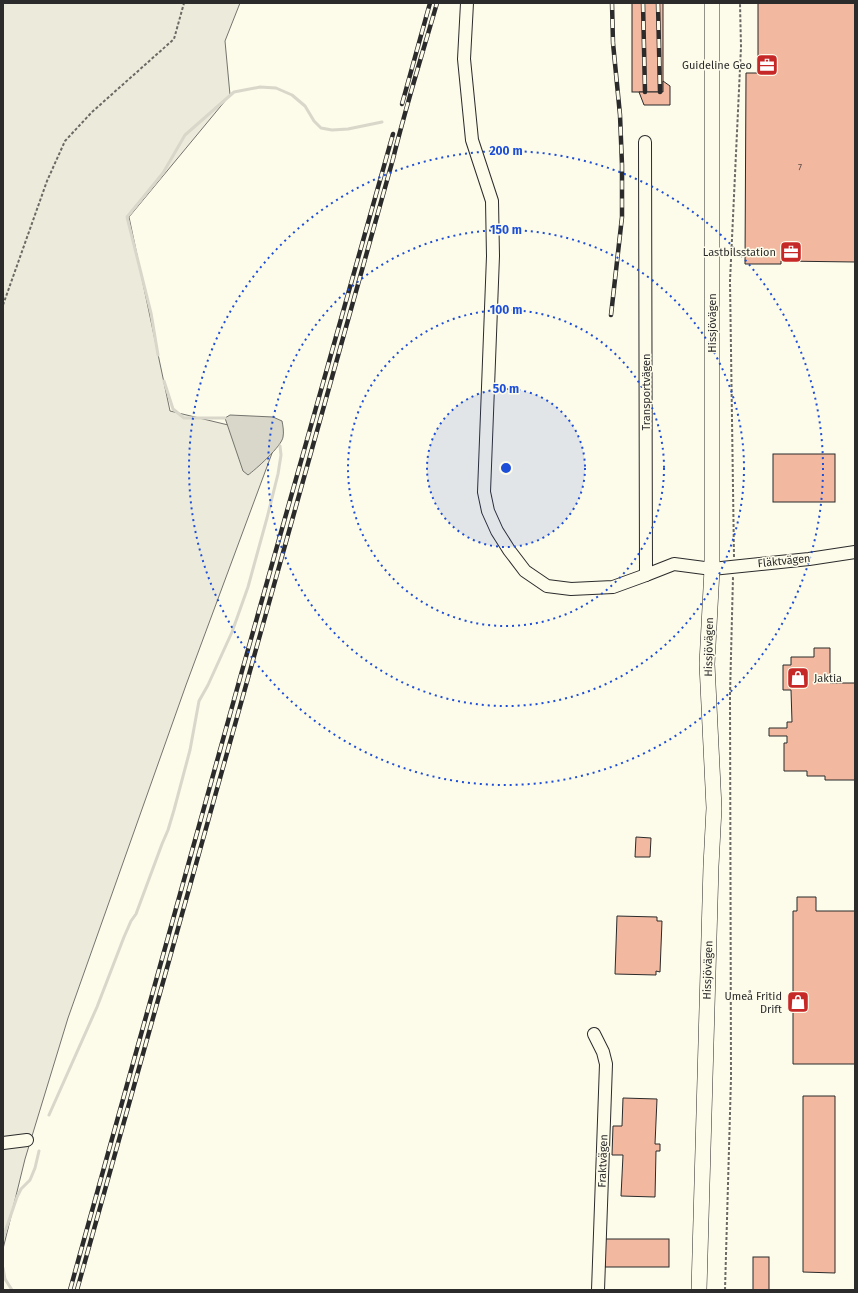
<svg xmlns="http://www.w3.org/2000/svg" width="858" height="1293" font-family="'Fira Sans',sans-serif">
<rect width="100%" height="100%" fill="#fdfbea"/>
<path fill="#ecebdb" stroke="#74746e" d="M 3,3 L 240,3 L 225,41 L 230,95 L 129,217 L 170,411 L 278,437 L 186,685 L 68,1018 L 25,1159 L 3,1249 Z"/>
<path fill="#d8d7c9" stroke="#74746e" d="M 230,415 L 273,417 L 282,421 C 283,426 284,432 283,437 C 282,446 255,470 248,475 L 243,471 L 225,418 Z"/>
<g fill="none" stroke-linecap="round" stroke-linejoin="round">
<g stroke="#d8d7c9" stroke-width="3">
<path d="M 158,355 L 151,313 L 127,217 L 163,173 L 185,135 L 234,92 L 260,87 L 276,88 L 292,95 L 305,106 L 314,121 L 321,128 L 332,130 L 348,129 L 382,122"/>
<path d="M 164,381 L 173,409 L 184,418 L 225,418"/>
<path d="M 49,1115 L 97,1007 L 124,937 L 131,921 L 136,914 L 162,844 L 168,830 L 174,810 L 190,750 L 199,701 L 208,685 L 232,632 L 248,587 L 267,518 L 278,474 L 281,455 L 280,446"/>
<path d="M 3,1238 L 17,1197 L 21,1189 L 30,1180 L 35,1168 L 39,1151"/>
<path d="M 3,1268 L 5,1279 L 12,1290"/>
</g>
</g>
<g fill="#f2b8a0" stroke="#2b2b2b">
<rect x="632" y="3" width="31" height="89"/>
<path d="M 758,3 L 855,3 L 855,262 L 781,261 L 781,264 L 745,264 L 746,73 L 758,73 Z"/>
<path d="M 663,81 L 670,86 L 670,105 L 644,105 L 639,92 L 663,92 Z"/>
<rect x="773" y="454" width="62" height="48"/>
<path d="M 814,648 L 830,648 L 830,683 L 855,683 L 855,780 L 825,780 L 825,776 L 807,776 L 807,771 L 784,771 L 784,743 L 787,743 L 787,736 L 769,736 L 769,728 L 787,728 L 787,722 L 792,722 L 791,690 L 783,690 L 783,665 L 791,665 L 791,657 L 814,657 Z"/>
<path d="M 636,837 L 651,838 L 650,857 L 635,857 Z"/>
<path d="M 797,897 L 816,897 L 816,911 L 855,911 L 855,1064 L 793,1064 L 793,911 L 797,911 Z"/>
<path d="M 617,916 L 657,917 L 657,921 L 662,921 L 660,972 L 656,971 L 656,975 L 615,974 Z"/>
<path d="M 803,1096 L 835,1096 L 835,1273 L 803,1272 Z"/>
<path d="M 623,1098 L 657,1099 L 655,1144 L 660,1144 L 660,1151 L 656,1151 L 655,1197 L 621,1196 L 623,1155 L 612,1155 L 613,1126 L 622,1126 Z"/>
<rect x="605" y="1239" width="64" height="28"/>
<rect x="753" y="1257" width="16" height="33"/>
</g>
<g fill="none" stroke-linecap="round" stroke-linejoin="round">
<g stroke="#2b2b2b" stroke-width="14">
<g id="minor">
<path d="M 467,3 L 464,59 L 472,140 L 492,201 L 493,256 L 484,492 L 488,511 L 497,531 L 509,550 L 525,571 L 547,586 L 571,589 L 613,587 L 646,575"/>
<path d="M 645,142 L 646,575 L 674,564 L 712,569 L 809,559 L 855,552"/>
<path d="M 594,1034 L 603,1052 L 606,1064 L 598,1290"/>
<path d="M 3,1143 L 27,1140"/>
</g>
</g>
<g stroke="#2b2b2b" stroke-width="16">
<path id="major" d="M 699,1290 L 711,866 L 714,808 L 707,664 L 712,569 L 712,3"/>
</g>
<g stroke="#6a6964" stroke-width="2" stroke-dasharray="3 2" stroke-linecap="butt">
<path d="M 3,305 L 47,181 L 65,141 L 92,112 L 174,39 L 184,3"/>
<path d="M 734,557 L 730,281 L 741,47 L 740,3"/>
<path d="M 725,1290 L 731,1078 L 730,695 L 733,577"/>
</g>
<use href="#minor" stroke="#fdfbea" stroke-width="12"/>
<use href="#major" stroke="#fdfbea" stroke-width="15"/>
<g stroke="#2b2b2b" stroke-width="4.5">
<g id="rail">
<path d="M 643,3 L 645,92"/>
<path d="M 658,3 L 660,92"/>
<path d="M 402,104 L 430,3"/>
<path d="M 611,315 L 622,217 L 622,165 L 620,115 L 613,43 L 612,3"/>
<path d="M 70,1290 L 242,671 L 393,134"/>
<path d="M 77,1290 L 393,159 C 406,106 422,55 437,3"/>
</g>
</g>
<use href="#rail" stroke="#fdfbea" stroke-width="3" stroke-dasharray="9" stroke-linecap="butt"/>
</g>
<circle cx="506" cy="468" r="79" fill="#1d4ed8" fill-opacity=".12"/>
<g fill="none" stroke="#1d4ed8" stroke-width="2" stroke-dasharray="2 4">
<circle cx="506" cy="468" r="79"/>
<circle cx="506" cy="468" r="158"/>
<circle cx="506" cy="468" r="238"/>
<circle cx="506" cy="468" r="317"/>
</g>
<defs>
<g id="office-square" transform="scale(1.15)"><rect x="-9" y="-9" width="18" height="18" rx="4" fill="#c62828" stroke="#fdfbea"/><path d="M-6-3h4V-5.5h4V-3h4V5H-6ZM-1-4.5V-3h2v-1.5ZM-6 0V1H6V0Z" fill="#fff"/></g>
<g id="shop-square" transform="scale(1.15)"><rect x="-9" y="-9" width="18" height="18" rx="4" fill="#c62828" stroke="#fdfbea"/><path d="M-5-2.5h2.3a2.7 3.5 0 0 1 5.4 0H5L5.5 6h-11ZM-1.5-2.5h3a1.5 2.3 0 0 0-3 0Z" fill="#fff"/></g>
</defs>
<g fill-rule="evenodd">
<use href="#office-square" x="767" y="65"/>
<use href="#office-square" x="791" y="252"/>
<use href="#shop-square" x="798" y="678"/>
<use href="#shop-square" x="798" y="1002"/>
</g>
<g text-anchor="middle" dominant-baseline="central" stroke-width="3" stroke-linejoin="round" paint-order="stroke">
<g font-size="9" fill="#5d4e48">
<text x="800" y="167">7</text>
</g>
<g font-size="11" fill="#2b2b2b" stroke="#fdfbea" text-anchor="end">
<text x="752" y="65">Guideline Geo</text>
<text x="776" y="252">Lastbilsstation</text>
<text x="814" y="678" text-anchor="start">Jaktia</text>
<text x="782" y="996">Umeå Fritid<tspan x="782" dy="13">Drift</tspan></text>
</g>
<g font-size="11" fill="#2b2b2b" stroke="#fdfbea">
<text transform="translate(712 323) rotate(-90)">Hissjövägen</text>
<text transform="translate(646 392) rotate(-90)">Transportvägen</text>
<text transform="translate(784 561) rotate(-6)">Fläktvägen</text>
<text transform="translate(709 647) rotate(-89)">Hissjövägen</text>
<text transform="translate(708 970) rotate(-88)">Hissjövägen</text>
<text transform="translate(603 1161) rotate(-88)">Fraktvägen</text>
</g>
</g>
<circle cx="506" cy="468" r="6" fill="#1d4ed8" stroke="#fdfbea" stroke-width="2"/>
<g font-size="12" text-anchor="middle" font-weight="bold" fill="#1d4ed8" stroke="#fdfbea" stroke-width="3" stroke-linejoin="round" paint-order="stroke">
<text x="506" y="155">200 m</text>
<text x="506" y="234">150 m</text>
<text x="506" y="314">100 m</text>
<text x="506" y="393">50 m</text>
</g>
<rect width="858" height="1293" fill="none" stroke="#2b2b2b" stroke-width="8"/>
</svg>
